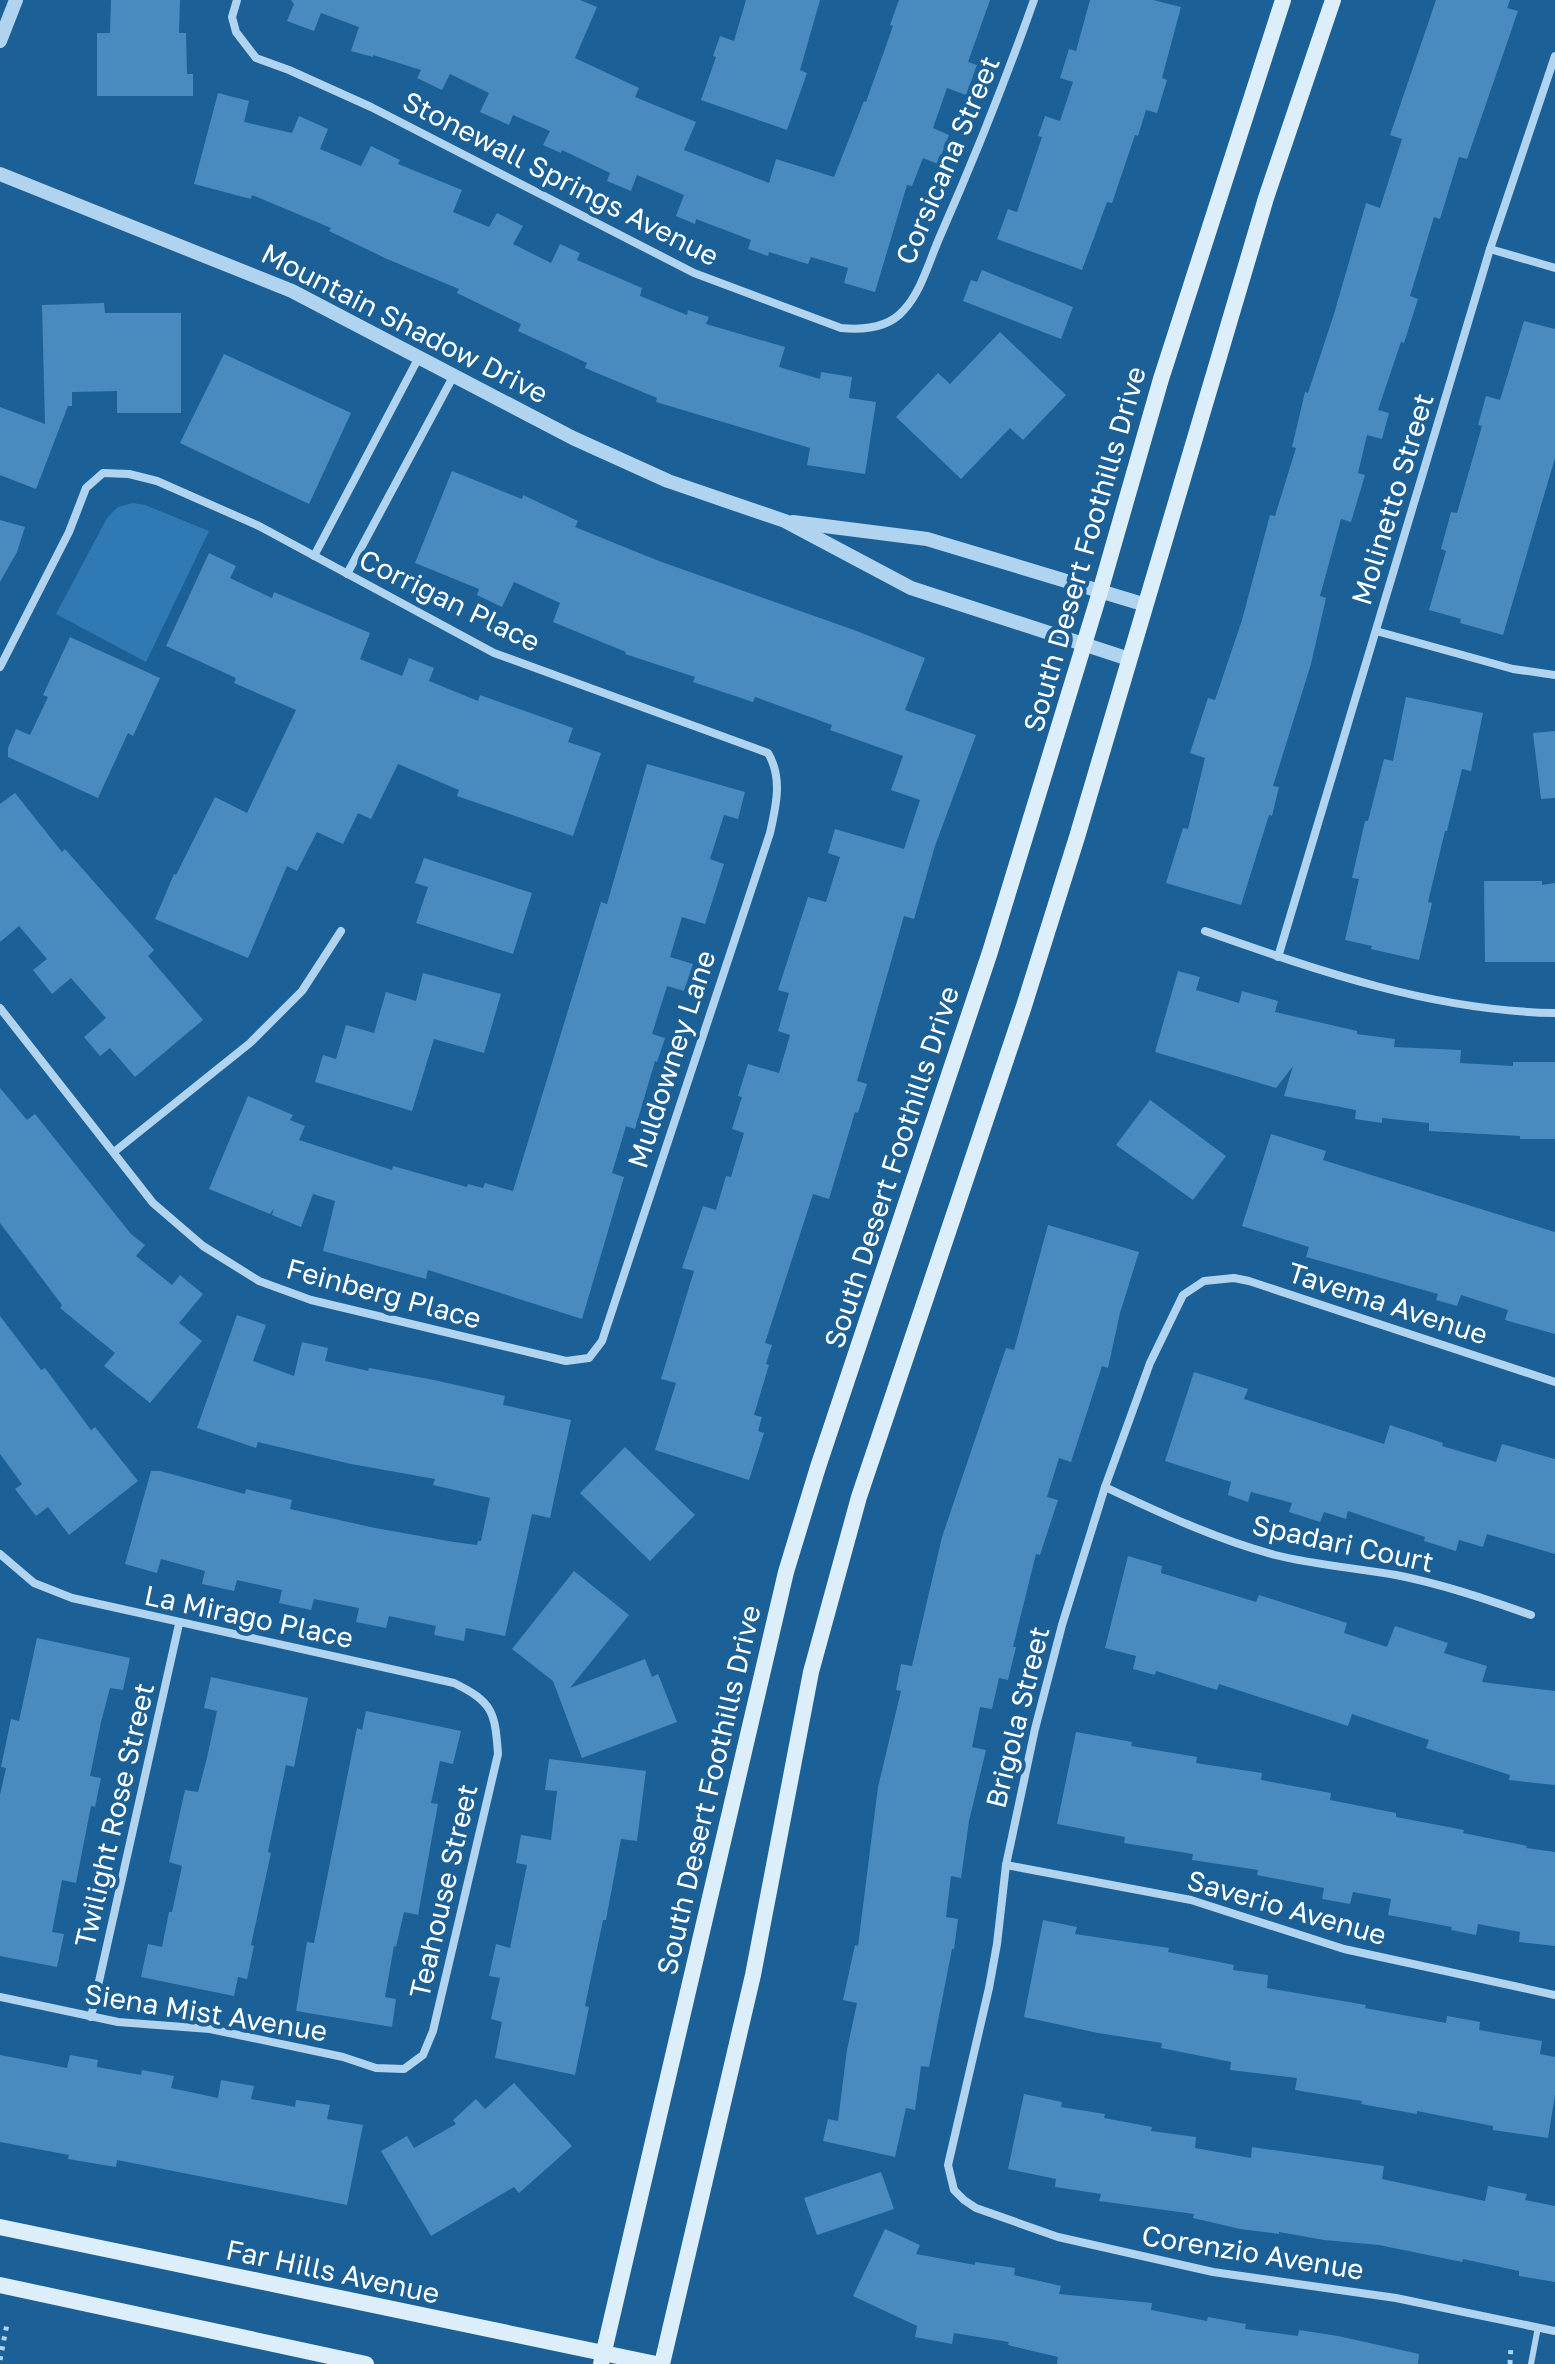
<svg xmlns="http://www.w3.org/2000/svg" width="1555" height="2364" font-family="'Golos Text',sans-serif">
<rect width="100%" height="100%" fill="#1b6097"/>
<path fill="#2f7ab4" d="M 133,503 L 145,505 L 209,531 L 146,662 L 56,614 L 107,518 L 118,507 Z"/>
<g fill="#498bbf">
<path d="M 111,0 L 180,0 L 179,33 L 186,33 L 187,74 L 193,74 L 193,96 L 97,96 L 97,33 L 110,33 Z"/>
<path d="M 291,0 L 580,0 L 597,7 L 575,58 L 639,88 L 635,97 L 696,122 L 684,150 L 769,183 L 776,159 L 834,177 L 864,101 L 866,102 L 893,26 L 890,25 L 899,0 L 990,0 L 968,62 L 977,65 L 966,95 L 947,88 L 933,128 L 949,135 L 938,164 L 923,158 L 912,186 L 907,185 L 875,292 L 844,283 L 848,268 L 811,257 L 808,264 L 769,252 L 768,256 L 748,249 L 751,240 L 696,219 L 695,224 L 676,216 L 684,195 L 637,175 L 631,191 L 607,181 L 610,173 L 562,150 L 561,153 L 543,145 L 550,131 L 513,115 L 509,125 L 480,112 L 489,93 L 450,74 L 442,90 L 417,78 L 421,70 L 373,55 L 373,57 L 351,51 L 359,27 L 321,13 L 314,31 L 287,21 L 294,4 Z"/>
<path d="M 746,0 L 820,0 L 800,70 L 807,73 L 787,130 L 701,100 L 716,57 L 713,56 L 720,36 L 734,41 Z"/>
<path d="M 1090,0 L 1153,0 L 1181,7 L 1162,78 L 1167,80 L 1157,113 L 1146,110 L 1138,136 L 1135,135 L 1112,203 L 1107,202 L 1082,270 L 997,239 L 1008,209 L 1017,212 L 1042,137 L 1038,136 L 1045,116 L 1060,121 L 1073,82 L 1060,78 L 1069,49 L 1076,51 Z"/>
<path d="M 1436,0 L 1510,0 L 1507,8 L 1518,11 L 1467,159 L 1459,157 L 1440,219 L 1434,217 L 1410,296 L 1418,299 L 1404,343 L 1401,342 L 1378,410 L 1389,413 L 1382,439 L 1367,435 L 1358,473 L 1365,475 L 1351,522 L 1341,519 L 1320,596 L 1326,598 L 1311,664 L 1273,786 L 1279,787 L 1272,816 L 1269,815 L 1241,905 L 1166,883 L 1183,828 L 1188,829 L 1205,758 L 1190,753 L 1208,698 L 1215,700 L 1242,620 L 1270,515 L 1275,516 L 1296,448 L 1292,447 L 1305,392 L 1308,393 L 1334,314 L 1366,203 L 1380,208 L 1402,139 L 1390,135 Z"/>
<path d="M 218,93 L 249,101 L 244,122 L 292,133 L 299,116 L 328,129 L 320,149 L 361,166 L 371,146 L 400,160 L 398,164 L 462,190 L 453,212 L 489,227 L 497,213 L 523,226 L 513,244 L 551,263 L 560,244 L 580,253 L 577,260 L 642,288 L 640,296 L 687,315 L 688,310 L 709,317 L 706,324 L 785,347 L 779,367 L 820,379 L 821,372 L 852,377 L 849,398 L 876,402 L 865,474 L 807,465 L 810,448 L 656,402 L 657,398 L 585,368 L 587,363 L 518,331 L 521,324 L 457,293 L 459,289 L 387,259 L 329,231 L 331,228 L 252,195 L 251,199 L 194,184 Z"/>
<path d="M 982,270 L 1073,307 L 1061,339 L 963,301 L 971,280 L 977,282 Z"/>
<path d="M 104,303 L 105,313 L 181,313 L 181,413 L 117,413 L 117,391 L 72,392 L 72,406 L 68,406 L 36,489 L 0,475 L 0,407 L 45,424 L 42,305 Z"/>
<path d="M 1524,321 L 1555,329 L 1555,458 L 1503,635 L 1460,623 L 1461,619 L 1429,610 L 1446,551 L 1441,549 L 1451,512 L 1457,513 L 1482,426 L 1478,425 L 1486,396 L 1500,400 Z"/>
<path d="M 1000,332 L 1066,395 L 1023,440 L 1010,428 L 961,479 L 896,417 L 938,373 L 950,384 Z"/>
<path d="M 224,354 L 351,413 L 309,504 L 180,443 Z"/>
<path d="M 452,471 L 522,499 L 523,495 L 578,521 L 575,527 L 659,561 L 854,630 L 925,658 L 905,710 L 976,735 L 935,846 L 914,919 L 904,916 L 857,1081 L 867,1084 L 858,1113 L 855,1112 L 829,1199 L 813,1194 L 765,1343 L 772,1345 L 766,1364 L 769,1365 L 754,1415 L 762,1417 L 758,1431 L 764,1433 L 749,1480 L 655,1450 L 676,1383 L 661,1379 L 694,1271 L 682,1268 L 703,1206 L 716,1210 L 726,1176 L 731,1177 L 744,1133 L 732,1129 L 742,1097 L 738,1096 L 748,1064 L 779,1073 L 790,1035 L 778,1031 L 789,993 L 778,990 L 808,897 L 826,902 L 840,857 L 828,853 L 835,829 L 904,849 L 920,800 L 891,790 L 903,756 L 830,730 L 832,725 L 755,697 L 753,702 L 693,682 L 695,677 L 625,654 L 626,652 L 553,622 L 560,603 L 514,582 L 502,607 L 477,595 L 479,589 L 415,563 Z"/>
<path d="M 0,520 L 25,527 L 17,552 L 0,582 Z"/>
<path d="M 209,553 L 236,566 L 230,578 L 272,598 L 274,592 L 370,633 L 360,659 L 402,676 L 409,658 L 434,668 L 429,681 L 478,701 L 480,695 L 573,728 L 568,742 L 601,753 L 573,836 L 457,796 L 459,790 L 398,764 L 371,819 L 358,813 L 343,844 L 317,832 L 297,871 L 287,866 L 248,958 L 155,919 L 174,874 L 176,875 L 215,797 L 247,813 L 296,710 L 234,683 L 236,678 L 166,646 Z"/>
<path d="M 70,637 L 160,678 L 133,736 L 128,733 L 98,798 L 8,757 L 8,748 L 16,729 L 30,735 L 48,697 L 43,695 Z"/>
<path d="M 1406,697 L 1483,713 L 1471,771 L 1462,769 L 1447,831 L 1445,831 L 1428,902 L 1432,903 L 1419,960 L 1371,949 L 1372,946 L 1345,940 L 1359,879 L 1352,878 L 1365,821 L 1368,821 L 1384,759 L 1393,761 Z"/>
<path d="M 1555,731 L 1555,798 L 1541,799 L 1533,733 Z"/>
<path d="M 647,764 L 745,792 L 738,819 L 724,815 L 710,859 L 724,864 L 705,924 L 682,917 L 670,957 L 693,964 L 684,991 L 667,986 L 652,1034 L 665,1038 L 657,1062 L 655,1061 L 635,1129 L 626,1126 L 612,1173 L 624,1177 L 582,1319 L 428,1270 L 426,1279 L 323,1251 L 335,1201 L 313,1194 L 301,1227 L 272,1215 L 274,1208 L 270,1214 L 209,1189 L 248,1096 L 293,1115 L 290,1120 L 305,1126 L 299,1140 L 392,1170 L 393,1166 L 467,1187 L 468,1184 L 483,1188 L 485,1183 L 513,1191 L 601,902 L 607,904 Z"/>
<path d="M 15,793 L 62,852 L 65,849 L 154,950 L 148,956 L 203,1020 L 135,1077 L 110,1048 L 100,1056 L 84,1037 L 106,1018 L 71,978 L 52,994 L 33,970 L 47,959 L 19,926 L 0,942 L 0,804 Z"/>
<path d="M 424,858 L 532,893 L 513,954 L 416,923 L 428,887 L 415,883 Z"/>
<path d="M 1484,881 L 1542,881 L 1542,885 L 1555,883 L 1555,962 L 1485,962 Z"/>
<path d="M 1178,971 L 1200,977 L 1196,990 L 1239,1003 L 1242,991 L 1278,1001 L 1275,1012 L 1357,1031 L 1357,1034 L 1395,1039 L 1394,1047 L 1461,1050 L 1460,1063 L 1513,1066 L 1513,1062 L 1555,1062 L 1555,1139 L 1520,1139 L 1520,1136 L 1429,1131 L 1429,1123 L 1382,1118 L 1382,1123 L 1355,1119 L 1356,1110 L 1284,1096 L 1293,1066 L 1276,1088 L 1155,1052 Z"/>
<path d="M 423,973 L 501,994 L 484,1053 L 434,1039 L 412,1111 L 315,1082 L 323,1055 L 336,1059 L 346,1025 L 374,1033 L 386,992 L 416,1001 Z"/>
<path d="M 0,1088 L 27,1120 L 35,1114 L 131,1234 L 145,1245 L 136,1256 L 172,1285 L 180,1275 L 203,1294 L 179,1323 L 202,1341 L 150,1403 L 104,1366 L 115,1353 L 60,1308 L 62,1305 L 0,1223 Z"/>
<path d="M 1150,1100 L 1226,1156 L 1193,1200 L 1116,1145 Z"/>
<path d="M 1271,1134 L 1326,1151 L 1323,1160 L 1555,1232 L 1555,1334 L 1505,1320 L 1508,1310 L 1461,1295 L 1457,1306 L 1436,1300 L 1438,1294 L 1306,1257 L 1309,1247 L 1242,1226 Z"/>
<path d="M 1048,1225 L 1139,1252 L 1120,1313 L 1108,1368 L 1102,1366 L 1071,1462 L 1059,1458 L 1047,1497 L 1058,1500 L 1040,1555 L 1036,1554 L 1013,1647 L 1016,1647 L 1008,1680 L 999,1678 L 992,1709 L 980,1707 L 972,1747 L 986,1750 L 969,1821 L 961,1878 L 951,1876 L 946,1917 L 958,1919 L 954,1949 L 952,1949 L 929,2067 L 921,2066 L 915,2110 L 906,2108 L 895,2157 L 823,2141 L 828,2119 L 838,2121 L 847,2050 L 857,2003 L 843,2000 L 855,1945 L 858,1946 L 878,1787 L 901,1691 L 896,1690 L 901,1664 L 912,1666 L 942,1537 L 1006,1348 L 1014,1350 Z"/>
<path d="M 237,1315 L 266,1325 L 253,1361 L 294,1376 L 302,1342 L 328,1348 L 325,1361 L 368,1371 L 369,1368 L 434,1380 L 505,1396 L 503,1405 L 571,1420 L 550,1518 L 532,1514 L 505,1636 L 466,1628 L 464,1641 L 434,1635 L 436,1626 L 389,1616 L 386,1628 L 356,1622 L 359,1608 L 314,1599 L 311,1610 L 279,1603 L 282,1590 L 237,1580 L 234,1591 L 202,1584 L 205,1571 L 161,1559 L 157,1573 L 125,1564 L 151,1471 L 160,1471 L 245,1494 L 246,1489 L 292,1500 L 290,1509 L 375,1528 L 454,1542 L 477,1545 L 478,1541 L 481,1541 L 490,1498 L 433,1485 L 435,1479 L 351,1464 L 258,1442 L 256,1448 L 197,1428 Z"/>
<path d="M 0,1316 L 41,1370 L 45,1368 L 91,1430 L 95,1427 L 138,1481 L 69,1535 L 48,1507 L 36,1516 L 15,1489 L 22,1484 L 0,1454 Z"/>
<path d="M 1194,1372 L 1248,1389 L 1244,1399 L 1384,1444 L 1390,1425 L 1443,1443 L 1442,1446 L 1496,1462 L 1502,1444 L 1555,1459 L 1555,1554 L 1487,1534 L 1483,1547 L 1459,1540 L 1456,1551 L 1424,1541 L 1425,1537 L 1348,1511 L 1346,1519 L 1324,1512 L 1320,1522 L 1289,1512 L 1292,1503 L 1251,1492 L 1248,1502 L 1228,1495 L 1231,1482 L 1165,1461 Z"/>
<path d="M 625,1447 L 695,1515 L 650,1561 L 580,1493 Z"/>
<path d="M 1128,1556 L 1162,1566 L 1161,1573 L 1256,1602 L 1259,1595 L 1347,1623 L 1344,1633 L 1387,1647 L 1395,1626 L 1448,1643 L 1444,1653 L 1487,1666 L 1482,1682 L 1555,1691 L 1555,1785 L 1509,1780 L 1510,1775 L 1426,1748 L 1429,1740 L 1352,1714 L 1348,1726 L 1219,1684 L 1217,1690 L 1156,1671 L 1155,1675 L 1133,1669 L 1136,1656 L 1105,1648 Z"/>
<path d="M 574,1571 L 629,1615 L 570,1688 L 645,1659 L 652,1677 L 658,1674 L 677,1722 L 582,1758 L 553,1681 L 512,1649 Z"/>
<path d="M 37,1638 L 130,1658 L 123,1690 L 110,1688 L 101,1722 L 90,1776 L 101,1778 L 95,1807 L 91,1806 L 76,1883 L 62,1880 L 52,1932 L 64,1934 L 57,1967 L 0,1956 L 0,1795 L 6,1768 L 1,1767 L 11,1719 L 19,1721 Z"/>
<path d="M 211,1677 L 308,1698 L 294,1767 L 286,1765 L 268,1852 L 271,1853 L 251,1945 L 254,1946 L 247,1979 L 238,1977 L 234,1996 L 141,1977 L 148,1944 L 162,1947 L 169,1912 L 172,1912 L 182,1866 L 169,1862 L 185,1790 L 198,1792 L 207,1758 L 217,1711 L 204,1708 Z"/>
<path d="M 366,1711 L 461,1731 L 453,1764 L 440,1761 L 431,1803 L 438,1804 L 418,1915 L 404,1912 L 396,1947 L 394,1946 L 385,1997 L 396,1999 L 392,2027 L 296,2011 L 307,1942 L 314,1943 L 357,1728 L 362,1730 Z"/>
<path d="M 1076,1732 L 1132,1742 L 1131,1746 L 1197,1757 L 1196,1763 L 1262,1773 L 1261,1780 L 1331,1793 L 1330,1800 L 1396,1813 L 1396,1817 L 1464,1830 L 1463,1833 L 1527,1846 L 1526,1848 L 1555,1852 L 1555,1946 L 1519,1942 L 1520,1932 L 1478,1924 L 1476,1935 L 1451,1930 L 1452,1927 L 1388,1915 L 1391,1899 L 1353,1892 L 1350,1904 L 1322,1899 L 1324,1888 L 1257,1875 L 1258,1870 L 1192,1860 L 1193,1854 L 1124,1843 L 1125,1837 L 1057,1824 Z"/>
<path d="M 549,1759 L 646,1771 L 637,1841 L 621,1839 L 606,1920 L 603,1920 L 585,2006 L 589,2007 L 575,2075 L 495,2058 L 502,2022 L 491,2019 L 500,1978 L 489,1976 L 496,1944 L 510,1948 L 527,1865 L 516,1863 L 521,1835 L 551,1840 L 557,1791 L 545,1790 Z"/>
<path d="M 1043,1920 L 1077,1927 L 1075,1934 L 1169,1948 L 1168,1952 L 1234,1965 L 1233,1970 L 1268,1975 L 1267,1988 L 1366,2005 L 1365,2008 L 1446,2023 L 1447,2016 L 1480,2022 L 1479,2030 L 1542,2041 L 1540,2054 L 1555,2057 L 1555,2095 L 1548,2138 L 1493,2130 L 1493,2126 L 1417,2111 L 1417,2114 L 1361,2104 L 1362,2101 L 1295,2090 L 1297,2078 L 1230,2070 L 1231,2062 L 1161,2048 L 1162,2043 L 1098,2033 L 1024,2017 Z"/>
<path d="M 0,2055 L 67,2068 L 70,2055 L 98,2060 L 97,2067 L 141,2075 L 142,2070 L 174,2076 L 171,2088 L 218,2098 L 221,2080 L 254,2086 L 251,2099 L 295,2107 L 296,2100 L 330,2105 L 327,2119 L 363,2125 L 347,2205 L 117,2160 L 116,2167 L 68,2159 L 69,2155 L 0,2142 Z"/>
<path d="M 514,2083 L 572,2146 L 519,2193 L 514,2187 L 431,2236 L 381,2151 L 407,2136 L 414,2148 L 456,2124 L 453,2120 L 476,2099 L 485,2109 Z"/>
<path d="M 1024,2094 L 1062,2102 L 1061,2107 L 1105,2114 L 1104,2118 L 1152,2127 L 1151,2131 L 1196,2137 L 1195,2148 L 1251,2158 L 1252,2147 L 1384,2166 L 1382,2179 L 1485,2201 L 1488,2186 L 1527,2194 L 1525,2200 L 1555,2206 L 1555,2282 L 1519,2276 L 1519,2271 L 1463,2259 L 1462,2262 L 1379,2245 L 1324,2240 L 1279,2232 L 1279,2234 L 1240,2229 L 1193,2218 L 1194,2214 L 1099,2201 L 1101,2194 L 1055,2187 L 1056,2179 L 1008,2169 Z"/>
<path d="M 881,2172 L 894,2209 L 817,2235 L 804,2198 Z"/>
<path d="M 885,2229 L 920,2245 L 916,2254 L 975,2265 L 975,2262 L 1015,2268 L 1014,2275 L 1061,2286 L 1059,2294 L 1152,2303 L 1151,2310 L 1207,2321 L 1208,2317 L 1246,2324 L 1245,2329 L 1298,2336 L 1299,2330 L 1338,2336 L 1419,2354 L 1418,2364 L 1057,2364 L 1058,2357 L 1008,2345 L 1009,2342 L 954,2333 L 952,2344 L 915,2337 L 917,2326 L 853,2296 Z"/>
</g>
<g fill="none" stroke-linecap="round" stroke-linejoin="round">
<g stroke="#b0d4f0" stroke-width="5" stroke-dasharray="4 6" stroke-linecap="butt">
<path d="M 0,2360 L 7,2324"/>
<path d="M 1510,2364 L 1511,2345"/>
</g>
<path stroke="#b0d4f0" stroke-width="6" d="M 1531,2364 L 1538,2327"/>
<g stroke="#b0d4f0" stroke-width="8">
<path d="M 237,0 L 232,17 L 236,32 L 256,58 L 289,70 L 371,107 L 694,273 L 841,328 C 862,330 888,328 903,311 C 922,291 930,258 941,234 C 975,157 1006,79 1034,0"/>
<path d="M 1490,249 L 1555,268"/>
<path d="M 314,556 L 419,357"/>
<path d="M 347,574 L 454,375"/>
<path d="M 1376,631 L 1513,669 L 1555,675"/>
<path d="M 0,667 L 69,532 L 86,488 L 103,473 L 129,474 L 157,481 L 259,526 L 494,653 L 768,753 C 783,778 776,806 770,833 L 602,1341 L 589,1358 L 566,1361 L 311,1300 L 259,1281 L 203,1246 L 153,1203 L 0,1008"/>
<path d="M 1205,931 C 1319,971 1433,1011 1555,1013"/>
<path d="M 1278,957 L 1490,249 L 1555,56"/>
<path d="M 114,1152 L 250,1043 L 302,991 L 341,931"/>
<path d="M 1555,1382 L 1249,1281 L 1234,1278 L 1204,1281 L 1183,1295 L 1150,1363 L 1105,1487 L 1062,1625 L 1035,1729 L 1006,1865 L 997,1944 L 989,1988 L 948,2165 L 954,2190 L 964,2200 L 976,2208 L 1058,2237 L 1213,2272 L 1396,2298 L 1555,2331"/>
<path d="M 1105,1487 C 1160,1513 1216,1539 1275,1555 C 1315,1565 1356,1568 1396,1575 C 1442,1584 1486,1599 1531,1615"/>
<path d="M 0,1554 L 34,1583 L 72,1598 L 454,1683 C 493,1702 495,1712 498,1754 L 433,2031 L 423,2055 L 404,2069 L 376,2068 L 343,2057 L 210,2029 L 118,2022 L 0,1997"/>
<path d="M 1006,1865 L 1191,1900 L 1344,1949 L 1555,1995"/>
<path d="M 91,2017 L 179,1624"/>
</g>
<g stroke="#b0d4f0" stroke-width="14">
<path d="M 0,41 L 16,0"/>
<path d="M 0,174 L 292,291 L 573,438 L 668,481 L 785,521 L 911,588 L 1129,659"/>
<path d="M 793,522 L 927,539 L 1146,605"/>
</g>
<g stroke="#ddeefb" stroke-width="16">
<path d="M 0,2227 L 656,2364"/>
<path d="M 0,2285 L 366,2364"/>
<path d="M 601,2364 L 786,1572 L 818,1467 L 990,952 L 1100,592 L 1161,379 L 1283,0"/>
<path d="M 662,2364 L 753,1975 L 811,1672 L 859,1497 L 1024,1006 L 1077,837 L 1266,198 L 1333,0"/>
</g>
</g>
<g text-anchor="middle" dominant-baseline="central" stroke-width="8" stroke-linejoin="round" paint-order="stroke">
<g font-size="28" fill="#fff" stroke="#1b6097">
<text transform="translate(947 160) rotate(-67)">Corsicana Street</text>
<text transform="translate(561 178) rotate(27)">Stonewall Springs Avenue</text>
<text transform="translate(405 323) rotate(27)">Mountain Shadow Drive</text>
<text transform="translate(1392 499) rotate(-73)">Molinetto Street</text>
<text transform="translate(1084 549) rotate(-74)">South Desert Foothills Drive</text>
<text transform="translate(450 600) rotate(26)">Corrigan Place</text>
<text transform="translate(671 1059) rotate(-72)">Muldowney Lane</text>
<text transform="translate(891 1167) rotate(-72)">South Desert Foothills Drive</text>
<text transform="translate(384 1293) rotate(15)">Feinberg Place</text>
<text transform="translate(1388 1303) rotate(18)">Tavema Avenue</text>
<text transform="translate(1343 1543) rotate(12)">Spadari Court</text>
<text transform="translate(249 1616) rotate(12)">La Mirago Place</text>
<text transform="translate(1017 1717) rotate(-76)">Brigola Street</text>
<text transform="translate(708 1790) rotate(-77)">South Desert Foothills Drive</text>
<text transform="translate(114 1815) rotate(-77)">Twilight Rose Street</text>
<text transform="translate(443 1891) rotate(-77)">Teahouse Street</text>
<text transform="translate(1287 1907) rotate(16)">Saverio Avenue</text>
<text transform="translate(206 2012) rotate(9)">Siena Mist Avenue</text>
<text transform="translate(1253 2252) rotate(9)">Corenzio Avenue</text>
<text transform="translate(333 2271) rotate(12)">Far Hills Avenue</text>
</g>
</g>
</svg>
